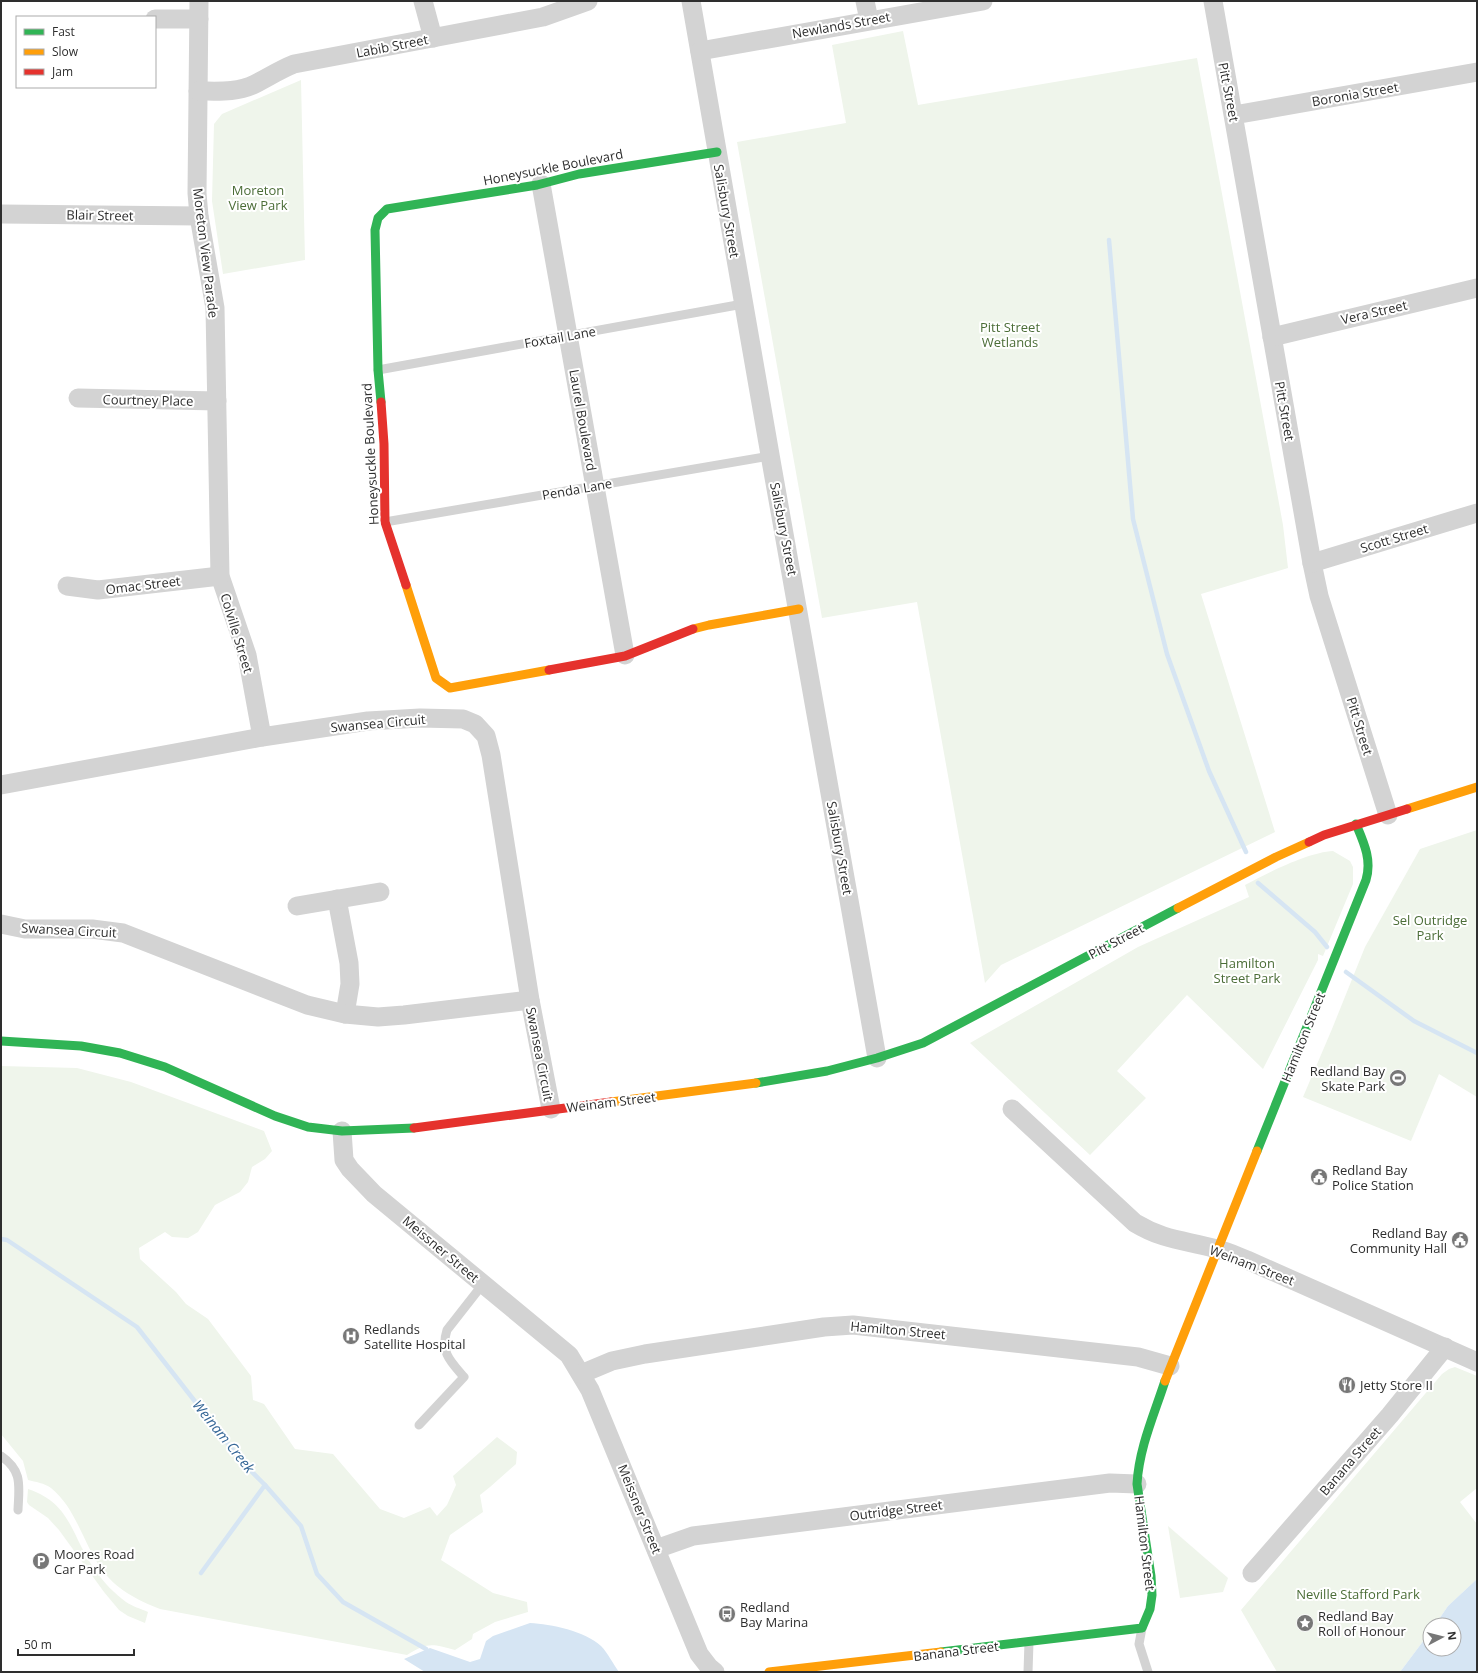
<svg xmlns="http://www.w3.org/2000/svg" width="1478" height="1673" font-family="'Open Sans',sans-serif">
<rect width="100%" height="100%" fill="#fff"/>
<g fill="#eff5eb">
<path d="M 903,31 L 918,105 L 1197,58 L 1283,525 L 1288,568 L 1201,594 L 1275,832 L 1001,965 L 985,983 L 917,602 L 822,618 L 737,142 L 846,123 L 832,45 Z"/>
<path d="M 301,80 L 305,260 L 223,274 L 212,201 L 214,124 L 222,114 Z"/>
<path d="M 1477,830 L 1477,1097 L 1439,1074 L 1411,1141 L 1303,1097 L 1332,1029 L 1365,947 L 1420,849 Z"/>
<path d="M 1333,851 L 1350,861 L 1353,867 L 1353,884 L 1323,956 L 1318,954 L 1318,960 L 1263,1069 L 1187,995 L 1117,1071 L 1146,1098 L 1090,1155 L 970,1043 L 1138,947 L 1249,897 L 1245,885 C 1267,873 1309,852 1333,851 Z"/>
<path d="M 1,1066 L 77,1068 L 131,1082 L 264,1131 L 272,1151 L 265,1159 L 252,1167 L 248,1182 L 240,1192 L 215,1205 L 198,1232 L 188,1238 L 172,1237 L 165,1232 L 139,1248 L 140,1259 L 176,1292 L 186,1304 L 208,1319 L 251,1376 L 253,1400 L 264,1404 L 295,1449 L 333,1454 L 380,1509 L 404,1518 L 430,1507 L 437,1516 L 447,1505 L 456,1485 L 453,1476 L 497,1437 L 517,1452 L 516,1464 L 490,1487 L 480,1495 L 483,1512 L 450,1535 L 441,1560 L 493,1593 L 527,1602 L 528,1612 L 495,1622 L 473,1634 L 472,1639 L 455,1650 C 432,1644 428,1642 407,1655 L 160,1609 C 137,1600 115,1589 101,1568 C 83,1543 76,1508 51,1488 C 44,1483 36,1482 28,1480 L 23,1461 L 1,1434 Z"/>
<path d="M 1455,1367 L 1477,1376 L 1477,1488 L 1460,1502 L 1477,1524 L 1477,1579 L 1448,1606 L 1435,1625 L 1430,1625 L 1430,1632 L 1400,1672 L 1277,1672 L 1241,1610 L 1442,1374 L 1449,1369 Z"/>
<path d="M 28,1489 C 73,1504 71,1538 96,1571 C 103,1582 115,1594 126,1602 C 132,1606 141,1609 148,1612 L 145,1623 L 128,1616 L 119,1610 L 104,1592 L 59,1530 L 48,1518 L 29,1505 L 27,1502 Z"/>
<path d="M 1168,1526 L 1228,1578 L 1223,1592 L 1180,1598 Z"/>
</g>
<g fill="#d6e5f3">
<path d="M 1477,1579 L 1477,1672 L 1400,1672 L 1430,1632 L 1430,1649 L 1454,1649 L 1454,1625 L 1435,1625 L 1448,1606 Z"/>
<path d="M 530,1623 C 551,1624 585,1631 601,1646 C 608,1653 613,1664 619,1672 L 425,1672 L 404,1659 L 430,1648 L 470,1662 L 480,1659 L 486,1641 L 493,1636 Z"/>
</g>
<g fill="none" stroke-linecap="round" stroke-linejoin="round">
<g stroke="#d6e5f3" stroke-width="4.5">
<path d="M 1109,240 L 1133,519 L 1167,654 L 1209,771 L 1246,852"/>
<path d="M 1258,883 L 1315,932 L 1327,947"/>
<path d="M 1346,972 L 1414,1021 L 1477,1053"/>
<path d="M 1,1239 L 7,1240 L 137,1327 L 243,1463 L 265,1485 L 301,1526 L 317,1574 L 343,1602 L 426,1649"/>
<path d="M 201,1573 L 265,1485"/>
</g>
<g stroke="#d3d3d3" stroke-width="9">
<path d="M 378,370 L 743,304"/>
<path d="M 385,522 L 770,456"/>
<path d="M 419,1425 L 464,1377 C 450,1361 440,1352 447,1330 L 483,1284"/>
<path d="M 1,1456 C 23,1471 19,1486 18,1510"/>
<path d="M 1142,1628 L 1139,1644 L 1148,1672"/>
<path d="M 1028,1672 L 1029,1642"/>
</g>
<g stroke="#d3d3d3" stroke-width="19">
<path d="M 199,1 L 197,193 L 199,216 L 215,308 L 220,576 L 247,655 L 262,737"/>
<path d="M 423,1 L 433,38"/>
<path d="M 691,1 C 751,354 815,705 877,1058"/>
<path d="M 865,1 L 869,20"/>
<path d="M 1213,1 L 1312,563 L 1319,596 L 1388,815"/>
<path d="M 155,19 L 199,19"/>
<path d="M 700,51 L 983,1"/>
<path d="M 198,91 C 217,91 237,93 255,84 C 269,77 279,70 294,64 L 543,17 L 588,1"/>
<path d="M 1234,115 L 1477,72"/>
<path d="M 541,184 L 625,655"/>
<path d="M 1,214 L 199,216"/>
<path d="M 1272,337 L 1477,288"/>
<path d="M 78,398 L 217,401"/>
<path d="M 1312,563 L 1477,513"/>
<path d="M 67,586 L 98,590 L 220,576"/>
<path d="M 1,785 L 262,737 L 368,721 L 420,718 L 463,719 L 475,724 L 486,736 L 491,755 L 530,1000 L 551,1109"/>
<path d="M 337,899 L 349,963 L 350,984 L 345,1014"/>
<path d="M 297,906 L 380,892"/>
<path d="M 1,924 L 25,929 L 92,929 L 123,933 L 307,1005 L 345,1014 L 378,1017 L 404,1015 L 530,1000"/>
<path d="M 1012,1109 L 1135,1223 C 1165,1241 1185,1240 1217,1249 C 1227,1251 1237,1256 1247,1260 L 1477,1362"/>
<path d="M 342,1131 L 344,1160 L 350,1169 L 374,1194 L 569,1355 L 590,1390 L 699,1654 L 709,1667 L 715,1672"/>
<path d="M 581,1374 L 612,1361 L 645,1354 L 824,1327 L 853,1325 L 1138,1357 L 1170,1366"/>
<path d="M 656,1549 L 693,1536 L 1110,1483 L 1137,1484"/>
<path d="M 1252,1573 L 1390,1415 L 1445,1347"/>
</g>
<g stroke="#30b455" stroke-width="9">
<path d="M 381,402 L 378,370 L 375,230 L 378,218 L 387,209 L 537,185 L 579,174 L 717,152"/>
<path d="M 1,1041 L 81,1046 L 120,1053 L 165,1067 L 275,1116 L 308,1127 L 342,1131 L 414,1128"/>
<path d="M 756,1083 L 827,1071 L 877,1058 L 923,1043 L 1178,908"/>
<path d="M 1257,1151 L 1366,880 C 1372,860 1364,843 1356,824"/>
<path d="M 941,1652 L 1142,1628 L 1150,1609 L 1152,1595 L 1151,1576 L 1137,1484 C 1139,1448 1154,1415 1165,1381"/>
</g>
<g stroke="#ff9f0a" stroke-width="9">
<path d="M 406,585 L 436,678 L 450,688 L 549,670"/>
<path d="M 693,629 L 709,625 L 799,609"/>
<path d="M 1407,809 L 1477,787"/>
<path d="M 1178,908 L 1276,857 L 1309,842"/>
<path d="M 611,1102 L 756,1083"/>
<path d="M 1165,1381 L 1257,1151"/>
<path d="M 769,1672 L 941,1652"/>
</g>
<g stroke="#e5322d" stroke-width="9">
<path d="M 381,402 L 384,444 L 385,522 L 406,585"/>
<path d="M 549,670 L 625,656 L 693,629"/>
<path d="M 1309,842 L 1324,835 L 1407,809"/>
<path d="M 414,1128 L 611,1102"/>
</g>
</g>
<defs>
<g id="stadium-disc" transform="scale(0.9)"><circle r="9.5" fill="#777" stroke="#fff"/><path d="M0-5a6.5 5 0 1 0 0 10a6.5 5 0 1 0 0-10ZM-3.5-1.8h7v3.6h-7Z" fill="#fff"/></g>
<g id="civic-disc" transform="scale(0.9)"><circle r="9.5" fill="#777" stroke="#fff"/><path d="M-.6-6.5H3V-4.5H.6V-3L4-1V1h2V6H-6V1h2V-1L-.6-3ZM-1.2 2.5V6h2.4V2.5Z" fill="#fff"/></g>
<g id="hospital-disc" transform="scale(0.9)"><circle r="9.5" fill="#777" stroke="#fff"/><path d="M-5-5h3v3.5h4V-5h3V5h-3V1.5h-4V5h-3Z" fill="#fff"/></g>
<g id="restaurant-disc" transform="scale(0.9)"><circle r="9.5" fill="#777" stroke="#fff"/><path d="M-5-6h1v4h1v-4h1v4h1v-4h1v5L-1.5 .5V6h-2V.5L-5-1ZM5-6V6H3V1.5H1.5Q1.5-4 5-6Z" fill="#fff"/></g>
<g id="parking-disc" transform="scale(0.9)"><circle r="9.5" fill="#777" stroke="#fff"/><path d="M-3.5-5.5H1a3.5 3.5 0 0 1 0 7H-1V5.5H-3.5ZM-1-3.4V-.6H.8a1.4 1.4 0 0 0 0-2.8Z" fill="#fff"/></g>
<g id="bus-disc" transform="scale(0.9)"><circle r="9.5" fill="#777" stroke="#fff"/><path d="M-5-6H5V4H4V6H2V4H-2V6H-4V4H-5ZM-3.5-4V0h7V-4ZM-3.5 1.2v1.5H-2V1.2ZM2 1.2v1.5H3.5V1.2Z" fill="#fff"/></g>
<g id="sight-disc" transform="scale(0.9)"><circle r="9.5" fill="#777" stroke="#fff"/><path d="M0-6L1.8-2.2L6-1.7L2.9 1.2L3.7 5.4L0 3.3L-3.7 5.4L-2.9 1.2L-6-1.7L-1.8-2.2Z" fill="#fff"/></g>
</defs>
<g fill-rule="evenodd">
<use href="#stadium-disc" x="1398" y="1078"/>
<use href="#civic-disc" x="1319" y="1177"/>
<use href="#civic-disc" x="1460" y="1240"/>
<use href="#hospital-disc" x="351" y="1336"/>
<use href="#restaurant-disc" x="1347" y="1385"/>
<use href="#parking-disc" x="41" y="1561"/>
<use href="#bus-disc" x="727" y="1614"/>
<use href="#sight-disc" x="1305" y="1623"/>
</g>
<g text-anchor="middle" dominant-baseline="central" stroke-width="4" stroke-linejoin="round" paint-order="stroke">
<g font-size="13" fill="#2e2e2e" stroke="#fff">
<text transform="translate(841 25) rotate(-10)">Newlands Street</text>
<text transform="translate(392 46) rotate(-11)">Labib Street</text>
<text transform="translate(1229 92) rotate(79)">Pitt Street</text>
<text transform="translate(1355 94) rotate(-10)">Boronia Street</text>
<text transform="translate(553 167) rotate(-11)">Honeysuckle Boulevard</text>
<text transform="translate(727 211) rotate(80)">Salisbury Street</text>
<text transform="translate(100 215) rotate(1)">Blair Street</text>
<text transform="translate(206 253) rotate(83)">Moreton View Parade</text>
<text transform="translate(1374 312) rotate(-13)">Vera Street</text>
<text transform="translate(560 337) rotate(-10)">Foxtail Lane</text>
<text transform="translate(148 400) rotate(1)">Courtney Place</text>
<text transform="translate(1285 411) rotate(80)">Pitt Street</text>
<text transform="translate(583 420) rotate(80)">Laurel Boulevard</text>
<text transform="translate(370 454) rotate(-93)">Honeysuckle Boulevard</text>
<text transform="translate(577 489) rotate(-10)">Penda Lane</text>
<text transform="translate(784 529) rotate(79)">Salisbury Street</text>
<text transform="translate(1394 538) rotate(-17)">Scott Street</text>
<text transform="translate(143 585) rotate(-7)">Omac Street</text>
<text transform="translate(237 633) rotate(73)">Colville Street</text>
<text transform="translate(378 723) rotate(-5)">Swansea Circuit</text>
<text transform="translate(1360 726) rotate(73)">Pitt Street</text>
<text transform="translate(840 848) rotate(80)">Salisbury Street</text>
<text transform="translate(69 930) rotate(3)">Swansea Circuit</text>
<text transform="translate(1116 941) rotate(-28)">Pitt Street</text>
<text transform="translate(1303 1037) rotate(-68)">Hamilton Street</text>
<text transform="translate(540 1054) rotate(79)">Swansea Circuit</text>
<text transform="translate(611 1102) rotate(-7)">Weinam Street</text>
<text transform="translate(441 1249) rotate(40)">Meissner Street</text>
<text transform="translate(1252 1265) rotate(21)">Weinam Street</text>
<text transform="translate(898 1330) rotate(5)">Hamilton Street</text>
<text transform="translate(1350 1461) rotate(-49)">Banana Street</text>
<text transform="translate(640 1509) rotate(68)">Meissner Street</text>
<text transform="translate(896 1510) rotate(-7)">Outridge Street</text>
<text transform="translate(1145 1543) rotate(83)">Hamilton Street</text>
<text transform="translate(956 1651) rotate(-7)">Banana Street</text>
</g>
<g font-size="13" fill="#4b6d37" stroke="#fff">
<text x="258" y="190">Moreton<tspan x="258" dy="15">View Park</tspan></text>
<text x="1010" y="327">Pitt Street<tspan x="1010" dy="15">Wetlands</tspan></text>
<text x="1430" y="920">Sel Outridge<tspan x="1430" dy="15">Park</tspan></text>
<text x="1247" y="963">Hamilton<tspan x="1247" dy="15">Street Park</tspan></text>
<text x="1358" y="1594">Neville Stafford Park</text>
</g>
<g font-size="13" fill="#2e2e2e" stroke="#fff" text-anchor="start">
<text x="1385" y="1071" text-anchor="end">Redland Bay<tspan x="1385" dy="15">Skate Park</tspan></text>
<text x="1332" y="1170">Redland Bay<tspan x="1332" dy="15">Police Station</tspan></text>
<text x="1447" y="1233" text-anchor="end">Redland Bay<tspan x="1447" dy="15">Community Hall</tspan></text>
<text x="364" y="1329">Redlands<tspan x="364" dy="15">Satellite Hospital</tspan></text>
<text x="1360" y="1385">Jetty Store II</text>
<text x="54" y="1554">Moores Road<tspan x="54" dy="15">Car Park</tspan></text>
<text x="740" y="1607">Redland<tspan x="740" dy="15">Bay Marina</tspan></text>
<text x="1318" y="1616">Redland Bay<tspan x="1318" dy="15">Roll of Honour</tspan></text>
</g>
<g font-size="14" font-style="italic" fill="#356797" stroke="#fff">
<text transform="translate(224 1436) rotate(51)">Weinam Creek</text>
</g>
</g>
<rect width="1478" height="1673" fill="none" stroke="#2e2e2e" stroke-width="4"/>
<rect x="16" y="16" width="140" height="72" fill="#ffffff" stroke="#ababab"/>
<rect x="24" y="29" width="20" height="6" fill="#30b455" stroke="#ababab"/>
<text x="52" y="36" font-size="12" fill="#2e2e2e">Fast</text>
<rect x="24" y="49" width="20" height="6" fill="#ff9f0a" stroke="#ababab"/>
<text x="52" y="56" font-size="12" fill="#2e2e2e">Slow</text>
<rect x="24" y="69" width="20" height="6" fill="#e5322d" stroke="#ababab"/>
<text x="52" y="76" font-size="12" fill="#2e2e2e">Jam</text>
<g transform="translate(1442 1637) rotate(83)"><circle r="19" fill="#ffffff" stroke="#ababab"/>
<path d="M0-3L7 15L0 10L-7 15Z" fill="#777777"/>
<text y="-6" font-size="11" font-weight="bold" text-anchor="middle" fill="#2e2e2e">N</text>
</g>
<path d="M18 1649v6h116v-6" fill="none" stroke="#2e2e2e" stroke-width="2"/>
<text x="24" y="1649" font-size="12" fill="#2e2e2e" stroke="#ffffff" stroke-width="3" paint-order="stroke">50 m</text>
</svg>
